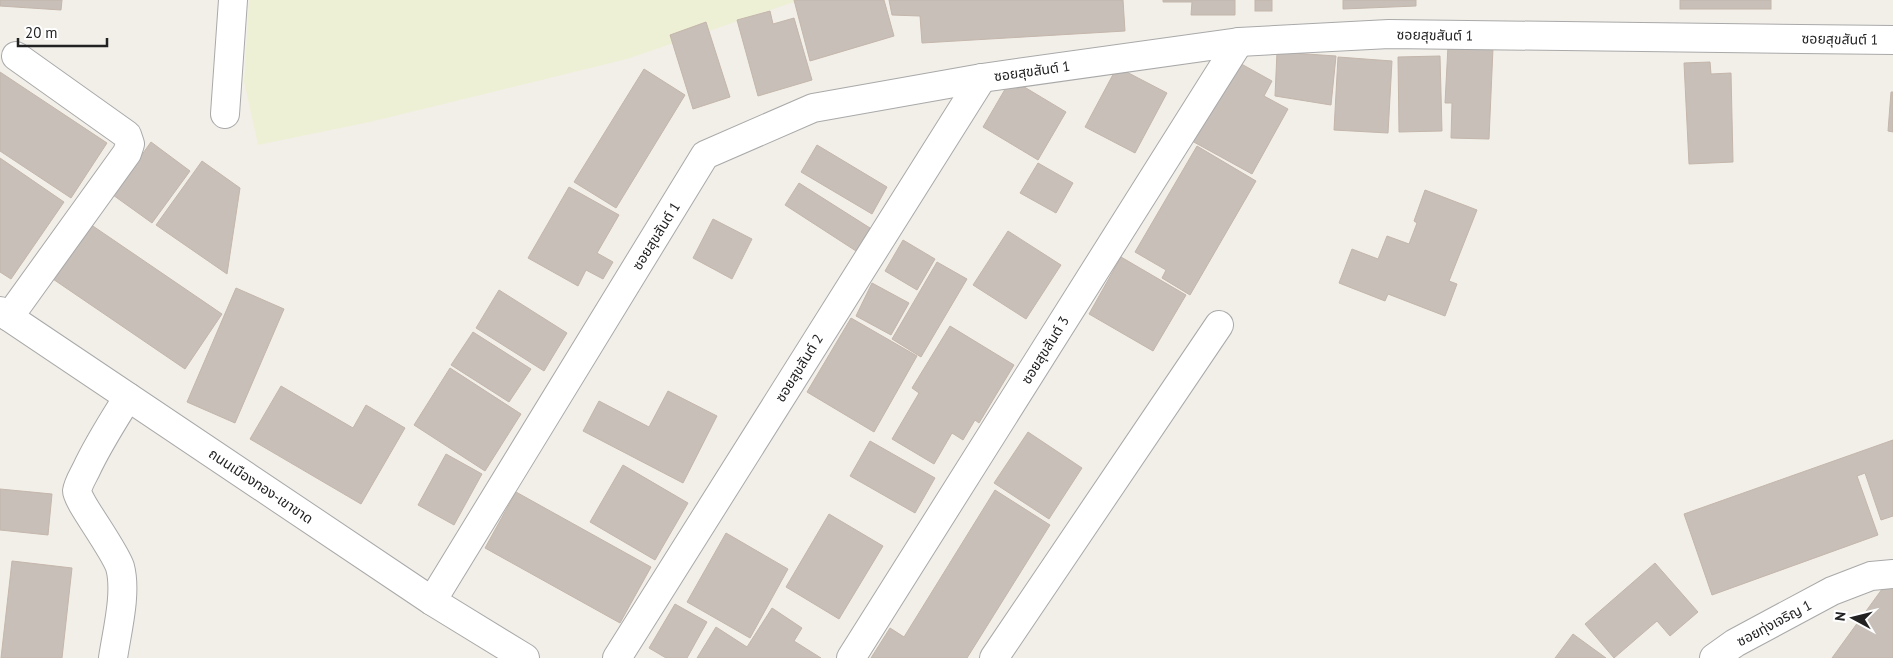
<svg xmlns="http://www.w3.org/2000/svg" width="1893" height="658" font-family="'PT Sans','Noto Sans Thai',sans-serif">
<rect width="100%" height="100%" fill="#f2efe9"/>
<path fill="#eef0d5" d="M 249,0 L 800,0 L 627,59 L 370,122 L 258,145 L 244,82 Z"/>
<g fill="#c7bfb8" stroke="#c4b6ab">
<path d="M 0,0 L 62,0 L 61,10 L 0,6 Z"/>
<path d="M 794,0 L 884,0 L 894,36 L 810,61 Z"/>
<path d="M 889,0 L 1123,0 L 1125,31 L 922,43 L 920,16 L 892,15 Z"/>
<path d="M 1163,0 L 1235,0 L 1235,15 L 1191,15 L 1192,2 L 1163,2 Z"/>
<rect x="1255" y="0" width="17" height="11"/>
<path d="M 1343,0 L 1416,0 L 1416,6 L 1343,9 Z"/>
<rect x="1680" y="0" width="91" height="9"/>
<path d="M 770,11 L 773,24 L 794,18 L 812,80 L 758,96 L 737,20 Z"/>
<path d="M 706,22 L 730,97 L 693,109 L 670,35 Z"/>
<path d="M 1448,46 L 1493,48 L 1489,139 L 1451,138 L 1452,103 L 1445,103 Z"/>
<path d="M 1277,52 L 1336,56 L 1331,105 L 1275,96 Z"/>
<path d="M 1440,56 L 1442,131 L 1399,132 L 1398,57 Z"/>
<path d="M 1338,57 L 1392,61 L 1388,133 L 1334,130 Z"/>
<path d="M 1236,61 L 1272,81 L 1264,96 L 1288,109 L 1252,174 L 1192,141 Z"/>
<path d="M 1710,62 L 1711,74 L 1731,73 L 1733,162 L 1689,164 L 1684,63 Z"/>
<path d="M 1117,67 L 1167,93 L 1135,153 L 1085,127 Z"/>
<path d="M 644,69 L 685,95 L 616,208 L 574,182 Z"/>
<path d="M 0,72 L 107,143 L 71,198 L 0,151 Z"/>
<path d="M 1011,79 L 1066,112 L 1038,160 L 983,127 Z"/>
<path d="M 1891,92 L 1893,92 L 1893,132 L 1888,131 Z"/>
<path d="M 151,142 L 190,171 L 152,223 L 113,195 Z"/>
<path d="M 817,145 L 887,187 L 872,214 L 801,172 Z"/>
<path d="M 1197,146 L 1256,181 L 1190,295 L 1162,278 L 1166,270 L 1135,252 Z"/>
<path d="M 0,158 L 64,202 L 11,279 L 0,272 Z"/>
<path d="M 202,161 L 240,188 L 227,274 L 156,225 Z"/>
<path d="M 1038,163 L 1073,183 L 1056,213 L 1020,193 Z"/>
<path d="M 799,183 L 870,228 L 856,251 L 785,205 Z"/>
<path d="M 569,187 L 619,215 L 597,253 L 613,262 L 603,279 L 586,270 L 578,286 L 528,258 Z"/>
<path d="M 1425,190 L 1477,210 L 1449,281 L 1457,284 L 1445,316 L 1388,294 L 1385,301 L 1339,283 L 1352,249 L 1378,259 L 1387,236 L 1409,244 L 1417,223 L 1414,221 Z"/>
<path d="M 713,219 L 752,239 L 732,279 L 693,258 Z"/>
<path d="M 87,222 L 222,314 L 185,369 L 50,277 Z"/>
<path d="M 1008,231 L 1061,265 L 1026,319 L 973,285 Z"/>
<path d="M 903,240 L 935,259 L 917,290 L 885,271 Z"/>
<path d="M 1121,257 L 1186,295 L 1153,351 L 1089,314 Z"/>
<path d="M 937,262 L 967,279 L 921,357 L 892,339 Z"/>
<path d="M 872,283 L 909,303 L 891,335 L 856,316 Z"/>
<path d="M 236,288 L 284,309 L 235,423 L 187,402 Z"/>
<path d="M 499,290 L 567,333 L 544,371 L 476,328 Z"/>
<path d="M 851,318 L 917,356 L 874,432 L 807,392 Z"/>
<path d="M 950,326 L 1014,365 L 979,423 L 975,420 L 963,440 L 952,433 L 934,464 L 892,439 L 919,393 L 912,388 Z"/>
<path d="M 473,332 L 531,369 L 509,402 L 451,365 Z"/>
<path d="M 450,368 L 521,414 L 485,471 L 414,425 Z"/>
<path d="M 281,386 L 353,428 L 366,405 L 405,428 L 361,504 L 250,439 Z"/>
<path d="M 668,391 L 717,416 L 683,483 L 583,431 L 599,401 L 649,427 Z"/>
<path d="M 1028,432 L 1082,468 L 1049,519 L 994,483 Z"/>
<path d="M 1893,440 L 1893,516 L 1881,520 L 1865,473 L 1857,476 L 1878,535 L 1712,595 L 1684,514 Z"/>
<path d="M 870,441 L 935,478 L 915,513 L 850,476 Z"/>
<path d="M 446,454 L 482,474 L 454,525 L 418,505 Z"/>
<path d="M 623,465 L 688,503 L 655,560 L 590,522 Z"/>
<path d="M 0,489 L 52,494 L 48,535 L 0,530 Z"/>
<path d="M 995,490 L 1050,525 L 967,658 L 871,658 L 890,628 L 904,637 Z"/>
<path d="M 516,492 L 651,567 L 620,623 L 485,548 Z"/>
<path d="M 829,514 L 883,546 L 839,619 L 786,587 Z"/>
<path d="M 726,533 L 788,569 L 750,638 L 687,602 Z"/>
<path d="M 12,561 L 72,568 L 62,658 L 1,658 Z"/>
<path d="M 1655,563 L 1698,612 L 1670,636 L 1657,621 L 1614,658 L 1585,624 Z"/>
<path d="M 1885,585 L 1893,590 L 1893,658 L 1832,658 Z"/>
<path d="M 675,604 L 707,622 L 687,658 L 666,658 L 649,648 Z"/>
<path d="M 772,608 L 802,628 L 794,641 L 821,658 L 697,658 L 716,627 L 747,647 Z"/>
<path d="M 1573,634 L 1606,658 L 1555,658 Z"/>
</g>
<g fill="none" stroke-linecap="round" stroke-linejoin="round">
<g stroke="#a9a9a9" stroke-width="30">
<g id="minor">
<path d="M 225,114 L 233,0"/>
<path d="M 0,311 L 432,601 L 525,658"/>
<path d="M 9,317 L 127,153 L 130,144 L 127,135 L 16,56"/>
<path d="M 432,601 L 705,155 L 813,108 L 982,78 L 1239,42 L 1389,34 L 1893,40"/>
<path d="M 113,658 C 117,631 127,593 120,567 C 114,549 76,499 77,491 C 78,484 83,476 86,470 C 98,444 113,421 128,397"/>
<path d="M 617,658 L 982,78"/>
<path d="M 851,658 L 1239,42"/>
<path d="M 994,658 L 1219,325"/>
<path d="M 1714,658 L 1735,643 L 1832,591 L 1871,576 L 1893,574"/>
</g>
</g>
<use href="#minor" stroke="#fff" stroke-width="28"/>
</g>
<g text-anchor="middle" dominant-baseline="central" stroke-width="5" stroke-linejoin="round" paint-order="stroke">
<g font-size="14" fill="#222" stroke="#fff">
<text transform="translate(1435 35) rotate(1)">ซอยสุขสันต์ 1</text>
<text transform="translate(1840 39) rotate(1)">ซอยสุขสันต์ 1</text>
<text transform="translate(1032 71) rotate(-8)">ซอยสุขสันต์ 1</text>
<text transform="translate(656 236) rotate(-58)">ซอยสุขสันต์ 1</text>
<text transform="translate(1045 350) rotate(-58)">ซอยสุขสันต์ 3</text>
<text transform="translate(799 368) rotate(-58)">ซอยสุขสันต์ 2</text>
<text transform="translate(261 486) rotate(34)">ถนนเมืองทอง-เขาขาด</text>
<text transform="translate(1774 623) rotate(-28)">ซอยทุ่งเจริญ 1</text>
</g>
</g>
<g transform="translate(1853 618) rotate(277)" stroke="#ffffff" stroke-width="4" paint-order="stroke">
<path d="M0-4L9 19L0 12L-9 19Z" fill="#222222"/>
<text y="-8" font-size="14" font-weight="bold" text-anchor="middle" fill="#222222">N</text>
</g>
<path d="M18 38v8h89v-8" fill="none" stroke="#222222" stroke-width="2.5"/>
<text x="25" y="38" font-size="15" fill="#222222" stroke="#ffffff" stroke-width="4" paint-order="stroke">20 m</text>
</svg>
